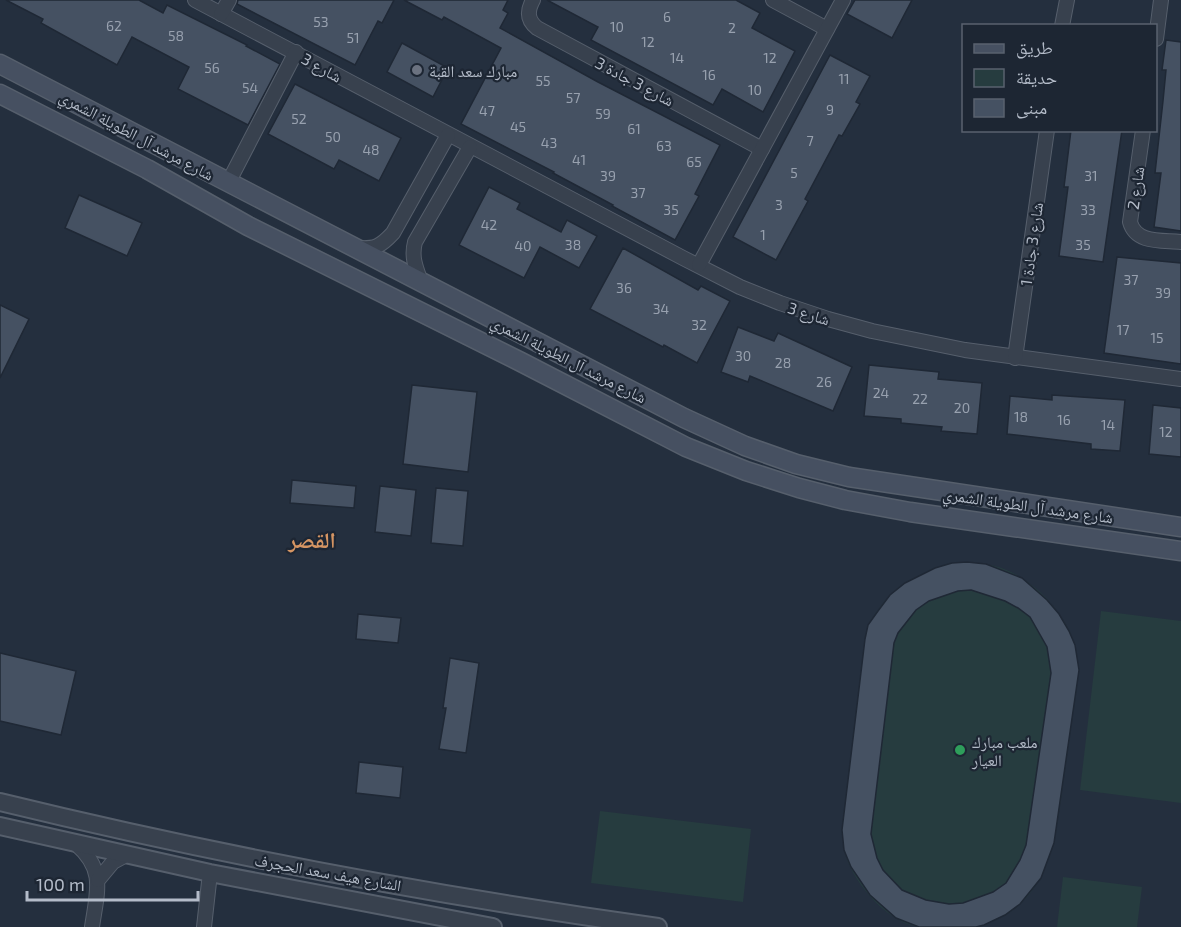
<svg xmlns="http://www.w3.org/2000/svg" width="1181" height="927" font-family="'Exo 2','Noto Naskh Arabic',sans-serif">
<rect width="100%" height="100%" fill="#242f3e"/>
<g fill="#263c3f">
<path d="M 952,563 C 962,563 974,563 984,564 C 1020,568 1053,599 1069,630 C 1075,643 1077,657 1079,670 C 1074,705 1069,741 1064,776 C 1055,841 1051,907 976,927 C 957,927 933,927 914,926 C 884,919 850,879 844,849 C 843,843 843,836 842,830 L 865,639 C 875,597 913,574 952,563 Z"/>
<path d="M 1101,611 L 1181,621 L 1181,803 L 1080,790 Z"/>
<path d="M 600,811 L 751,829 L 743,902 L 591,883 Z"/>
<path d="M 1063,877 L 1142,887 L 1137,927 L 1057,927 Z"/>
</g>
<g fill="#455162" stroke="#1f2835" stroke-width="1.5" fill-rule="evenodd">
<path d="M 6,0 L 139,0 L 163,13 L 167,5 L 247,45 L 246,46 L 280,64 L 248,125 L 178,89 L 189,67 L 132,37 L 117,65 L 41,23 L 43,19 Z"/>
<path d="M 238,0 L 394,0 L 382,23 L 378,21 L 355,65 L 237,4 Z"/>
<path d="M 404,0 L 508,0 L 503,10 L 508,13 L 500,28 L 598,82 L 720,145 L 695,194 L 699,196 L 675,240 L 612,206 L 613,205 L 553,173 L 554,172 L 461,124 L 501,48 L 444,17 L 442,20 Z"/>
<path d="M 547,0 L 736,0 L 760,13 L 752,28 L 795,51 L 763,112 L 722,89 L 713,105 L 591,40 L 598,27 Z"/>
<path d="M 855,0 L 912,0 L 892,38 L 847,14 Z"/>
<path d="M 1166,40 L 1181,42 L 1181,231 L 1154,227 L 1161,173 L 1155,173 L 1163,101 L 1166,70 L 1162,70 Z"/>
<path d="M 402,43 L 448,68 L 433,97 L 387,72 Z"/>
<path d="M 830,55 L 870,76 L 856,102 L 860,104 L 842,136 L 839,135 L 805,199 L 808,201 L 776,260 L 733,237 Z"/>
<path d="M 295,84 L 401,138 L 379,181 L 339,160 L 334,169 L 268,134 Z"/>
<path d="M 1071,130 L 1122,130 L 1103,262 L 1059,256 L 1068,187 L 1064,187 Z"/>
<path d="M 489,187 L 520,203 L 517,209 L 561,232 L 567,220 L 597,236 L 579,268 L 540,247 L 524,278 L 459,245 Z"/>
<path d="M 79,195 L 142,223 L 127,256 L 65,228 Z"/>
<path d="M 623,248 L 698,290 L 701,286 L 730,301 L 697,363 L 664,345 L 663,347 L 590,309 Z"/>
<path d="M 1117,257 L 1181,263 L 1181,364 L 1104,353 Z"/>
<path d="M 0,305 L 29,319 L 0,378 Z"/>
<path d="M 738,327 L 774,341 L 778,333 L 852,367 L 833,411 L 750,376 L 748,382 L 721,372 Z"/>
<path d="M 869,365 L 939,372 L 938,379 L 982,383 L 977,434 L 941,431 L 942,427 L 901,423 L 901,419 L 864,416 Z"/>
<path d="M 412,385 L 477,392 L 468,472 L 403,464 Z"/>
<path d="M 1052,395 L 1125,400 L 1120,451 L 1091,449 L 1091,444 L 1007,434 L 1010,396 L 1052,400 Z"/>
<path d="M 1153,405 L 1181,408 L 1181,457 L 1149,454 Z"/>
<path d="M 292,480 L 356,486 L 354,508 L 290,503 Z"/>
<path d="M 380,486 L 416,490 L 411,536 L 375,532 Z"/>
<path d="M 436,488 L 468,491 L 463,546 L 431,543 Z"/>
<path d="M 967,562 L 986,564 L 1022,578 L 1047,600 L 1059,614 L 1069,631 L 1075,645 L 1079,670 L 1054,843 L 1041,878 L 1020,904 L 1005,915 L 984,925 L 976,927 L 919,927 L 896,918 L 870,895 L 851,867 L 844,850 L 842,830 L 865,639 L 868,625 L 878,611 L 890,595 L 905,583 L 935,568 L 952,563 ZM 971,590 L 1005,601 L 1018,608 L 1030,617 L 1047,647 L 1051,673 L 1026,845 L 1020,860 L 1006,883 L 993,892 L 963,903 L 949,904 L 926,900 L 902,890 L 883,870 L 877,858 L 871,834 L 894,643 L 898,633 L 916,610 L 929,601 L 958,591 Z"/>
<path d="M 358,614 L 401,618 L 398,643 L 356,639 Z"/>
<path d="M 0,653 L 76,671 L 61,735 L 0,721 Z"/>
<path d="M 450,658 L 479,663 L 466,753 L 439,749 L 446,708 L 443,708 Z"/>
<path d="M 359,762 L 403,767 L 400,798 L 356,793 Z"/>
</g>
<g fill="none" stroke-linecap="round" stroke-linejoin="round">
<g stroke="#565f6c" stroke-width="16">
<g id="minor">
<path d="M 195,0 L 683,258 L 740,287 L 780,303 L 828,319 L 872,331 L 965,350 L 1181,379"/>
<path d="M 533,0 C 527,11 527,20 537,28 L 762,149"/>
<path d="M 773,0 L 827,29"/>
<path d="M 221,14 L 229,0"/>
<path d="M 1062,26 L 1067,0"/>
<path d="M 1156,39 L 1161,0"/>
<path d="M 1143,130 L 1130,222 C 1136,244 1162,240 1181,242"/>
<path d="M 228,183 L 296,52"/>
<path d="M 357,248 C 375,249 380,247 393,233 L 448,135"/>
<path d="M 699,265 L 843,0"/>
<path d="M 421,282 C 416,268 411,257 415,242 L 470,147"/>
<path d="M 1015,358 L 1047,130"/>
<path d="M 76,844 C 106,870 97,892 92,927"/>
<path d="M 98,880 L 113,862 L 126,855"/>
<path d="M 204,927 L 210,873"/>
</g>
</g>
<g stroke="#565f6c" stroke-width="20">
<g id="tertiary">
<path d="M 0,802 C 217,855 437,896 658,927"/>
<path d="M 0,826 L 210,873 L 493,927"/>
</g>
</g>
<g stroke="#565f6c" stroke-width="21">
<g id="secondary">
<path d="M 0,64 L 684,418 L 745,446 L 796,464 L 849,477 L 1181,527"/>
<path d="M 0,94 L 147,169 L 248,226 L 521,362 L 686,447 L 746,471 L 799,488 L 845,500 L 910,512 L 1181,551"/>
</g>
</g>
<use href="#minor" stroke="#38414e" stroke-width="14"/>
<use href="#tertiary" stroke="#38414e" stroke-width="16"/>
<use href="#secondary" stroke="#465061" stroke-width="18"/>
</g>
<circle fill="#6b7280" stroke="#1d2633" stroke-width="2" cx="417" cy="70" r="6"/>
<circle fill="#2e9e5b" stroke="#1d2633" stroke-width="2" cx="960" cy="750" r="6"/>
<g text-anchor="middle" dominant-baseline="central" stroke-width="4.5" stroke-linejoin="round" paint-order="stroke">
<g font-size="14" fill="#98a1af">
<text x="667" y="16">6</text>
<text x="321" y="21">53</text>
<text x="114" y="25">62</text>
<text x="617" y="26">10</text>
<text x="732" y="27">2</text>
<text x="176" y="35">58</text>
<text x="353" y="37">51</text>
<text x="648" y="41">12</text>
<text x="677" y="57">14</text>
<text x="770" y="57">12</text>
<text x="212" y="67">56</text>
<text x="709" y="74">16</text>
<text x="844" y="78">11</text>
<text x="543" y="80">55</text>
<text x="250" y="87">54</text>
<text x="755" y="89">10</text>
<text x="573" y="97">57</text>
<text x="830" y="109">9</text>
<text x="487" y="110">47</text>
<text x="603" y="113">59</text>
<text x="299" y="118">52</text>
<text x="518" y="126">45</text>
<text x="634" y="128">61</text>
<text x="333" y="136">50</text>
<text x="810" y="140">7</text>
<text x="549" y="142">43</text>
<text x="664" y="145">63</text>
<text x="371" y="149">48</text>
<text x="579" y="159">41</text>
<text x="694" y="161">65</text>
<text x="794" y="172">5</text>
<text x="608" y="175">39</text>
<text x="1091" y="175">31</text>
<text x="638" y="192">37</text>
<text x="779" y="204">3</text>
<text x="671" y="209">35</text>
<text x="1088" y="209">33</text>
<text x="489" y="224">42</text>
<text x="763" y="234">1</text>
<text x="573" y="244">38</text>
<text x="1083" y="244">35</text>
<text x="523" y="245">40</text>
<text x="1131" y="279">37</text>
<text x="624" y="287">36</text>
<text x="1163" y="292">39</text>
<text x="661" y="308">34</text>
<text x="699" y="324">32</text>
<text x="1123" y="329">17</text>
<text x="1157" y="337">15</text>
<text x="743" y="355">30</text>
<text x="783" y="362">28</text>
<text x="824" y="381">26</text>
<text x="881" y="392">24</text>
<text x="920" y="398">22</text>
<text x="962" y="407">20</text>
<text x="1021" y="416">18</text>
<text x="1064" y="419">16</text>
<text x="1108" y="424">14</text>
<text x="1166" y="431">12</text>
</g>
<g font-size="16" fill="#b4bcc9" stroke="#1d2633">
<text transform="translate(322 67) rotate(29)">شارع 3</text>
<text transform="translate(635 81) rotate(28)">شارع 3 جادة 3</text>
<text transform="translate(137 135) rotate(28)">شارع مرشد آل الطويلة الشمري</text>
<text transform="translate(1135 188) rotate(-82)">شارع 2</text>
<text transform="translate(1031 244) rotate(-82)">شارع 3 جادة 1</text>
<text transform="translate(809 313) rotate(18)">شارع 3</text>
<text transform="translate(569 359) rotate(27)">شارع مرشد آل الطويلة الشمري</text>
<text transform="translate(1028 505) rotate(8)">شارع مرشد آل الطويلة الشمري</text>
<text transform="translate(328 872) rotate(10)">الشارع هيف سعد الحجرف</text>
</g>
<g font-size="16" fill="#b4bcc9" stroke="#1d2633" text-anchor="start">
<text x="429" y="70">مبارك سعد القبة</text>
<text x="972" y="741">ملعب مبارك<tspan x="972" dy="18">العيار</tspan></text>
</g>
<g font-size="22" font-weight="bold" fill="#d59563" stroke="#1d2633">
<text x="312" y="539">القصر</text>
</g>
</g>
<rect x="962" y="24" width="195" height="108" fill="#1d2633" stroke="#59626f" stroke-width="1.5"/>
<rect x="974" y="44" width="30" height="9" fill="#465061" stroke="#59626f" stroke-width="1.5"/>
<text x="1016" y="54" font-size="18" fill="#b4bcc9">طريق</text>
<rect x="974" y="69" width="30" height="18" fill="#263c3f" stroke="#59626f" stroke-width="1.5"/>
<text x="1016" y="84" font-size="18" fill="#b4bcc9">حديقة</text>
<rect x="974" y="99" width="30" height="18" fill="#455162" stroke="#59626f" stroke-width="1.5"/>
<text x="1016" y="114" font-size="18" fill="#b4bcc9">مبنى</text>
<path d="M27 891v9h171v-9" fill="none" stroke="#b4bcc9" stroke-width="3"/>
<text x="36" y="891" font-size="18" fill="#b4bcc9" stroke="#1d2633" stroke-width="4.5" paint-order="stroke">100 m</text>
</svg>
